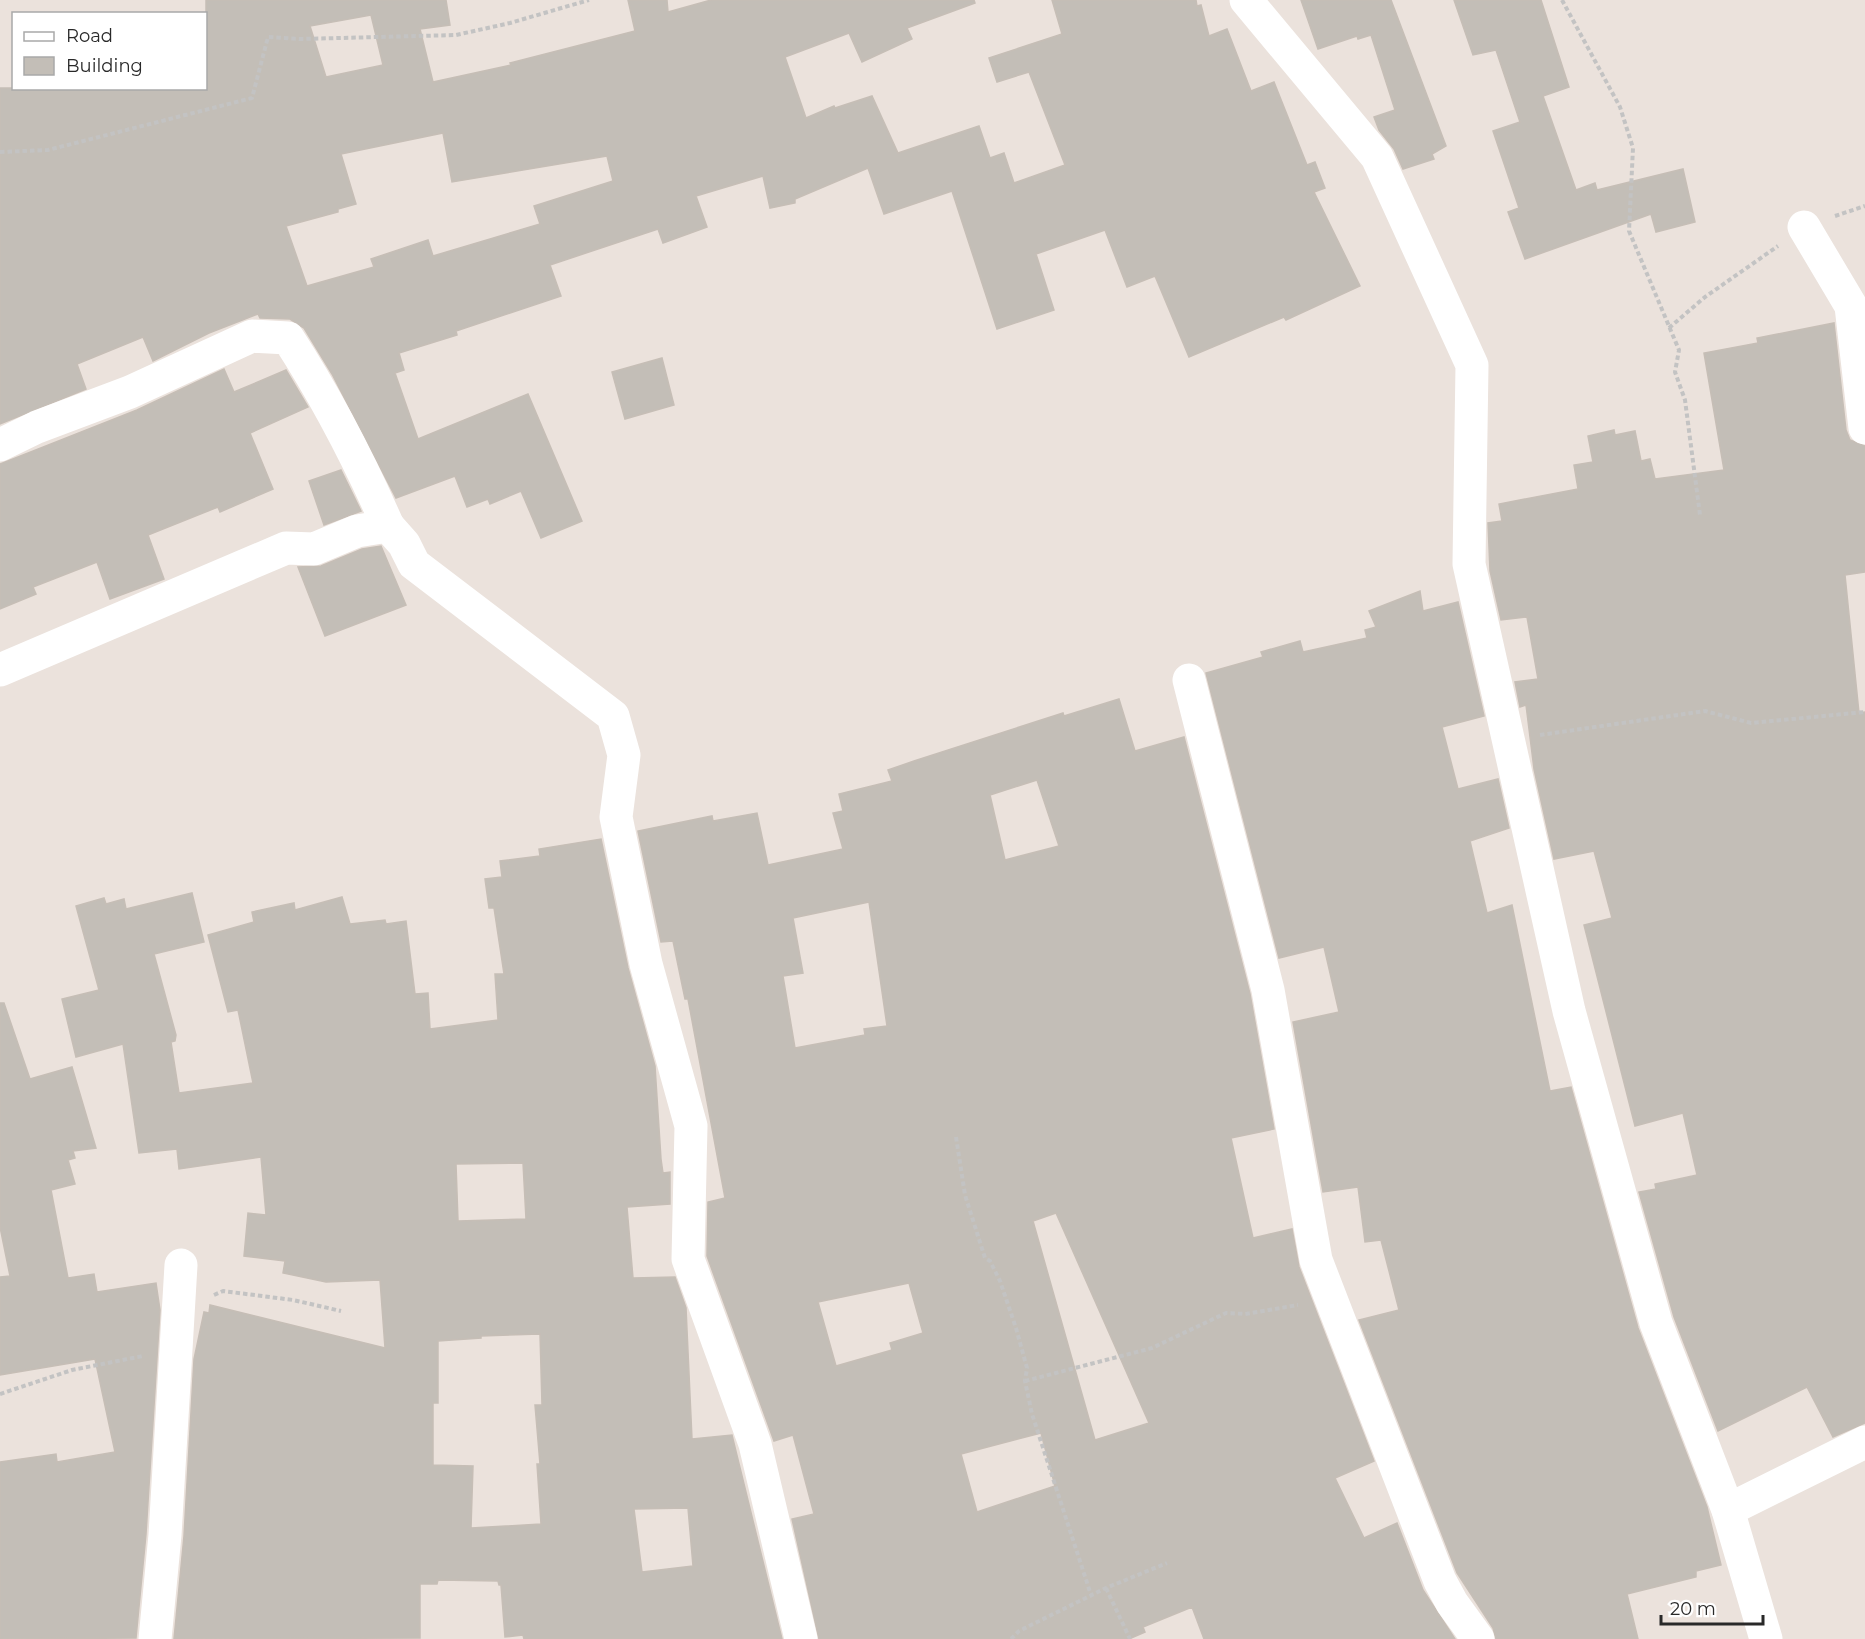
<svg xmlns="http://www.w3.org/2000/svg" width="1865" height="1639" font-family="Montserrat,sans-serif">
<rect width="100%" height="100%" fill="#ebe2dc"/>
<g fill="#c3beb7" stroke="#c6beb6" stroke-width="1.5" fill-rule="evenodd">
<path d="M 206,0 L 446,0 L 450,25 L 420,29 L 433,82 L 511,65 L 510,63 L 635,31 L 628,0 L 667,0 L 668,12 L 711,0 L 974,0 L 975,3 L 907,28 L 912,39 L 862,62 L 849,33 L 785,57 L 806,118 L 834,106 L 835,108 L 872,96 L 898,153 L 979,126 L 990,158 L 1004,153 L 1014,183 L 1065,165 L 1029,72 L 997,82 L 989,58 L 1062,34 L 1052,0 L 1196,0 L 1197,6 L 1201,5 L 1209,36 L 1227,29 L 1251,91 L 1274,82 L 1307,165 L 1315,162 L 1325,188 L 1314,192 L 1360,286 L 1286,320 L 1284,317 L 1189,357 L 1155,276 L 1127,287 L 1105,230 L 1036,254 L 1054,310 L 997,329 L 952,191 L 884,214 L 868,168 L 795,199 L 795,203 L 770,208 L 763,176 L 696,196 L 707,227 L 663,243 L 658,229 L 550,265 L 561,296 L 456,331 L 457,335 L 399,353 L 404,370 L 395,373 L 418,439 L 528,394 L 582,521 L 541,538 L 521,491 L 490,504 L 488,499 L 467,507 L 455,476 L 396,498 L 332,374 L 304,328 L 290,319 L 260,318 L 258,314 L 209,333 L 153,361 L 143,337 L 77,364 L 86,389 L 0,424 L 0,88 L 206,88 ZM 371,15 L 383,65 L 326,77 L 310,26 ZM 443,133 L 452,182 L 607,156 L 613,181 L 534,206 L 540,224 L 433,256 L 428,240 L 371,259 L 374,267 L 307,286 L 286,226 L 338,212 L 338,209 L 356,204 L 341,154 Z"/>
<path d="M 1301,0 L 1391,0 L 1446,146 L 1432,154 L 1434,159 L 1403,169 L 1394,149 L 1379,130 L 1374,117 L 1395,110 L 1371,35 L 1358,39 L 1357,36 L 1318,49 Z"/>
<path d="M 1454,0 L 1541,0 L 1569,87 L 1543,96 L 1576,190 L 1595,183 L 1597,190 L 1683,169 L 1695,222 L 1656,232 L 1651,214 L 1525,259 L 1508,212 L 1519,208 L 1493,131 L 1520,122 L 1496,50 L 1473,55 Z"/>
<path d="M 1834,323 L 1846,430 L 1850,440 L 1865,446 L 1865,572 L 1845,575 L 1859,713 L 1865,712 L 1865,1423 L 1833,1437 L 1807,1387 L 1718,1431 L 1674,1317 L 1639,1192 L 1656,1189 L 1655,1184 L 1697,1175 L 1683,1113 L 1635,1126 L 1584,925 L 1612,918 L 1594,851 L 1554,859 L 1534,769 L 1526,705 L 1520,707 L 1515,682 L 1538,679 L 1527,617 L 1501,620 L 1490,571 L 1488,523 L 1502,521 L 1499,504 L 1578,489 L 1574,465 L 1593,462 L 1588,436 L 1614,430 L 1615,435 L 1635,431 L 1641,461 L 1650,459 L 1655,479 L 1724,470 L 1704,353 L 1758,343 L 1757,338 Z"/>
<path d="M 662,358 L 674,405 L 625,419 L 612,372 Z"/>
<path d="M 224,369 L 234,392 L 286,370 L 308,407 L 250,433 L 273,489 L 220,512 L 218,507 L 148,535 L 164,579 L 110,599 L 97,562 L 33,587 L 36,594 L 0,609 L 0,464 L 137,410 Z"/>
<path d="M 341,470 L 361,511 L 324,525 L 309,481 Z"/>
<path d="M 381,546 L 406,605 L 325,636 L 298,567 L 321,566 L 362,549 Z"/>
<path d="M 1420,591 L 1423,611 L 1458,602 L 1484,716 L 1442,727 L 1458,789 L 1498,779 L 1509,828 L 1470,841 L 1487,913 L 1512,905 L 1550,1091 L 1571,1087 L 1638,1328 L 1707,1507 L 1721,1565 L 1696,1571 L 1696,1577 L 1627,1594 L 1638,1639 L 1496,1639 L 1493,1628 L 1457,1573 L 1359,1320 L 1399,1310 L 1381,1240 L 1365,1242 L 1358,1187 L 1323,1192 L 1293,1022 L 1339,1012 L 1324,947 L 1279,958 L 1206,673 L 1263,657 L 1261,652 L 1300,641 L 1303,652 L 1367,638 L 1365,630 L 1376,627 L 1369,611 Z"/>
<path d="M 1119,699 L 1135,751 L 1184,737 L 1250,994 L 1274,1129 L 1231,1138 L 1253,1238 L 1292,1229 L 1299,1267 L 1374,1461 L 1335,1478 L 1364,1538 L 1397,1523 L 1423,1590 L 1455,1639 L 1204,1639 L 1192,1607 L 1143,1627 L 1145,1632 L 1129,1639 L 819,1639 L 792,1519 L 814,1514 L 793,1435 L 774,1441 L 707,1256 L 708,1202 L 725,1198 L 688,999 L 685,999 L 673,941 L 661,942 L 638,831 L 712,816 L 713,821 L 757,813 L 768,865 L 843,849 L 833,813 L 843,811 L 839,794 L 892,781 L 888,770 L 914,761 L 1063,713 L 1064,716 ZM 1037,780 L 1059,846 L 1005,860 L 990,795 ZM 869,902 L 887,1026 L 864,1029 L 865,1035 L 795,1048 L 783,976 L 803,973 L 793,918 ZM 1056,1213 L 1149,1423 L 1095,1440 L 1033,1221 ZM 909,1283 L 923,1333 L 890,1343 L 892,1350 L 836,1366 L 818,1302 ZM 1041,1433 L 1055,1486 L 977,1512 L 961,1454 Z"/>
<path d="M 601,839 L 628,968 L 655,1066 L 661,1159 L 663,1173 L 670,1172 L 670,1204 L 627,1207 L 633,1278 L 675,1277 L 686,1308 L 692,1439 L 732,1435 L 782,1639 L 524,1639 L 523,1635 L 505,1637 L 501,1585 L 499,1585 L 498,1581 L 438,1580 L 437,1584 L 420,1584 L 420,1638 L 174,1639 L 184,1536 L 194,1359 L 204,1312 L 209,1313 L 210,1305 L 385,1348 L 380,1280 L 326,1282 L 283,1273 L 285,1261 L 244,1256 L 248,1213 L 266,1215 L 261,1157 L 179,1169 L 177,1149 L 139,1153 L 123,1044 L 76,1057 L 62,999 L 99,990 L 76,906 L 104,898 L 106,904 L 124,899 L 126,909 L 192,893 L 204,942 L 154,954 L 176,1035 L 175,1041 L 171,1042 L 179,1093 L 253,1083 L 238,1010 L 228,1012 L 208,935 L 254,922 L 252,912 L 294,903 L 295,910 L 342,897 L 350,924 L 385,920 L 386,924 L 406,921 L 415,994 L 428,993 L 430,1029 L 498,1020 L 495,974 L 504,974 L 494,908 L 489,908 L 485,879 L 502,877 L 500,861 L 540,856 L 539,849 ZM 523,1163 L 526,1219 L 458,1221 L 456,1164 ZM 540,1334 L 542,1405 L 535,1405 L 540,1464 L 537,1464 L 541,1524 L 471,1528 L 473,1466 L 433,1465 L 433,1403 L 438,1403 L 438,1341 L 481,1338 L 481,1336 ZM 688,1508 L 693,1566 L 642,1572 L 634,1509 Z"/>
<path d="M 0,1003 L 4,1003 L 30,1079 L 72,1067 L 96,1148 L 73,1151 L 75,1158 L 68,1160 L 75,1184 L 51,1190 L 68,1278 L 94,1274 L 97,1292 L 156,1283 L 160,1310 L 146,1534 L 136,1638 L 0,1639 L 0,1462 L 56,1454 L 57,1462 L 115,1452 L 95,1359 L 0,1375 L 0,1277 L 10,1276 L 0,1227 Z"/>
</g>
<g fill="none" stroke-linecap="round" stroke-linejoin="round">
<g stroke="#c3c3c3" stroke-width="4" stroke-dasharray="4.5 3" stroke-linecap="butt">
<path d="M 1562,0 L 1620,107 L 1633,148 L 1629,231 L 1679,350 L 1675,372 L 1685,400 L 1700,515"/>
<path d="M 0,152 L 48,150 L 252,98 L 268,37 L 300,39 L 456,35 L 510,23 L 589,0"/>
<path d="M 1835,216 L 1865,206"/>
<path d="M 1669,328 L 1705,297 L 1778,246"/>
<path d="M 1540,735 L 1705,711 L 1751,723 L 1865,712"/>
<path d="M 956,1137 L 965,1195 L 985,1258 L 990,1261 L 1000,1281 L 1016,1328 L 1027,1368 L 1025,1381 L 1032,1414 L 1091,1595"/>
<path d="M 214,1295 L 223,1291 L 293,1300 L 341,1311"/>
<path d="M 1025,1381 L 1152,1348 L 1226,1313 L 1245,1314 L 1298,1305"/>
<path d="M 0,1394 L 72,1370 L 143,1356"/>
<path d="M 1106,1588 L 1130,1639"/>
<path d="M 1011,1639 L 1019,1631 L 1106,1588 L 1167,1563"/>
</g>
<g stroke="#fff" stroke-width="33">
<path d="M 1246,0 L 1377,157 L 1472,365 L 1469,564 L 1569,1011 L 1656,1323 L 1728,1510 L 1766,1639"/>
<path d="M 1804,227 L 1851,306 L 1865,428"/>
<path d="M 0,445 L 37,427 L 130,392 L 252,336 L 288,338 C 327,398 359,460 388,526"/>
<path d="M 0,670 L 286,548 L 314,549 L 357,531 L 388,526 L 404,544 L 414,564 L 613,716 L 624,755 L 616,817 L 646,964 L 691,1126 L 688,1259 L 755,1444 L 801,1639"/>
<path d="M 1189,680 L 1268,990 L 1316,1260 L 1440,1581 L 1452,1603 L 1478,1639"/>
<path d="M 1728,1510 L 1865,1442"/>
<path d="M 155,1639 L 165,1535 L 181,1265"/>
</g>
</g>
<rect x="12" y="12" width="195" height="78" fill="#ffffff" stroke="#a9a9a9" stroke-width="1.5"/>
<rect x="24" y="32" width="30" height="9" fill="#ffffff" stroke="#a9a9a9" stroke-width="1.5"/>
<text x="66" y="42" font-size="18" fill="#292929">Road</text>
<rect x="24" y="57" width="30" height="18" fill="#c3beb7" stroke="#a9a9a9" stroke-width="1.5"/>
<text x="66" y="72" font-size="18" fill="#292929">Building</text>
<path d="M1661 1615v9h102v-9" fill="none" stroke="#292929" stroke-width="3"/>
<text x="1670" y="1615" font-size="18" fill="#292929" stroke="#ffffff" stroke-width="4.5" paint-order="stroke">20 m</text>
</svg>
